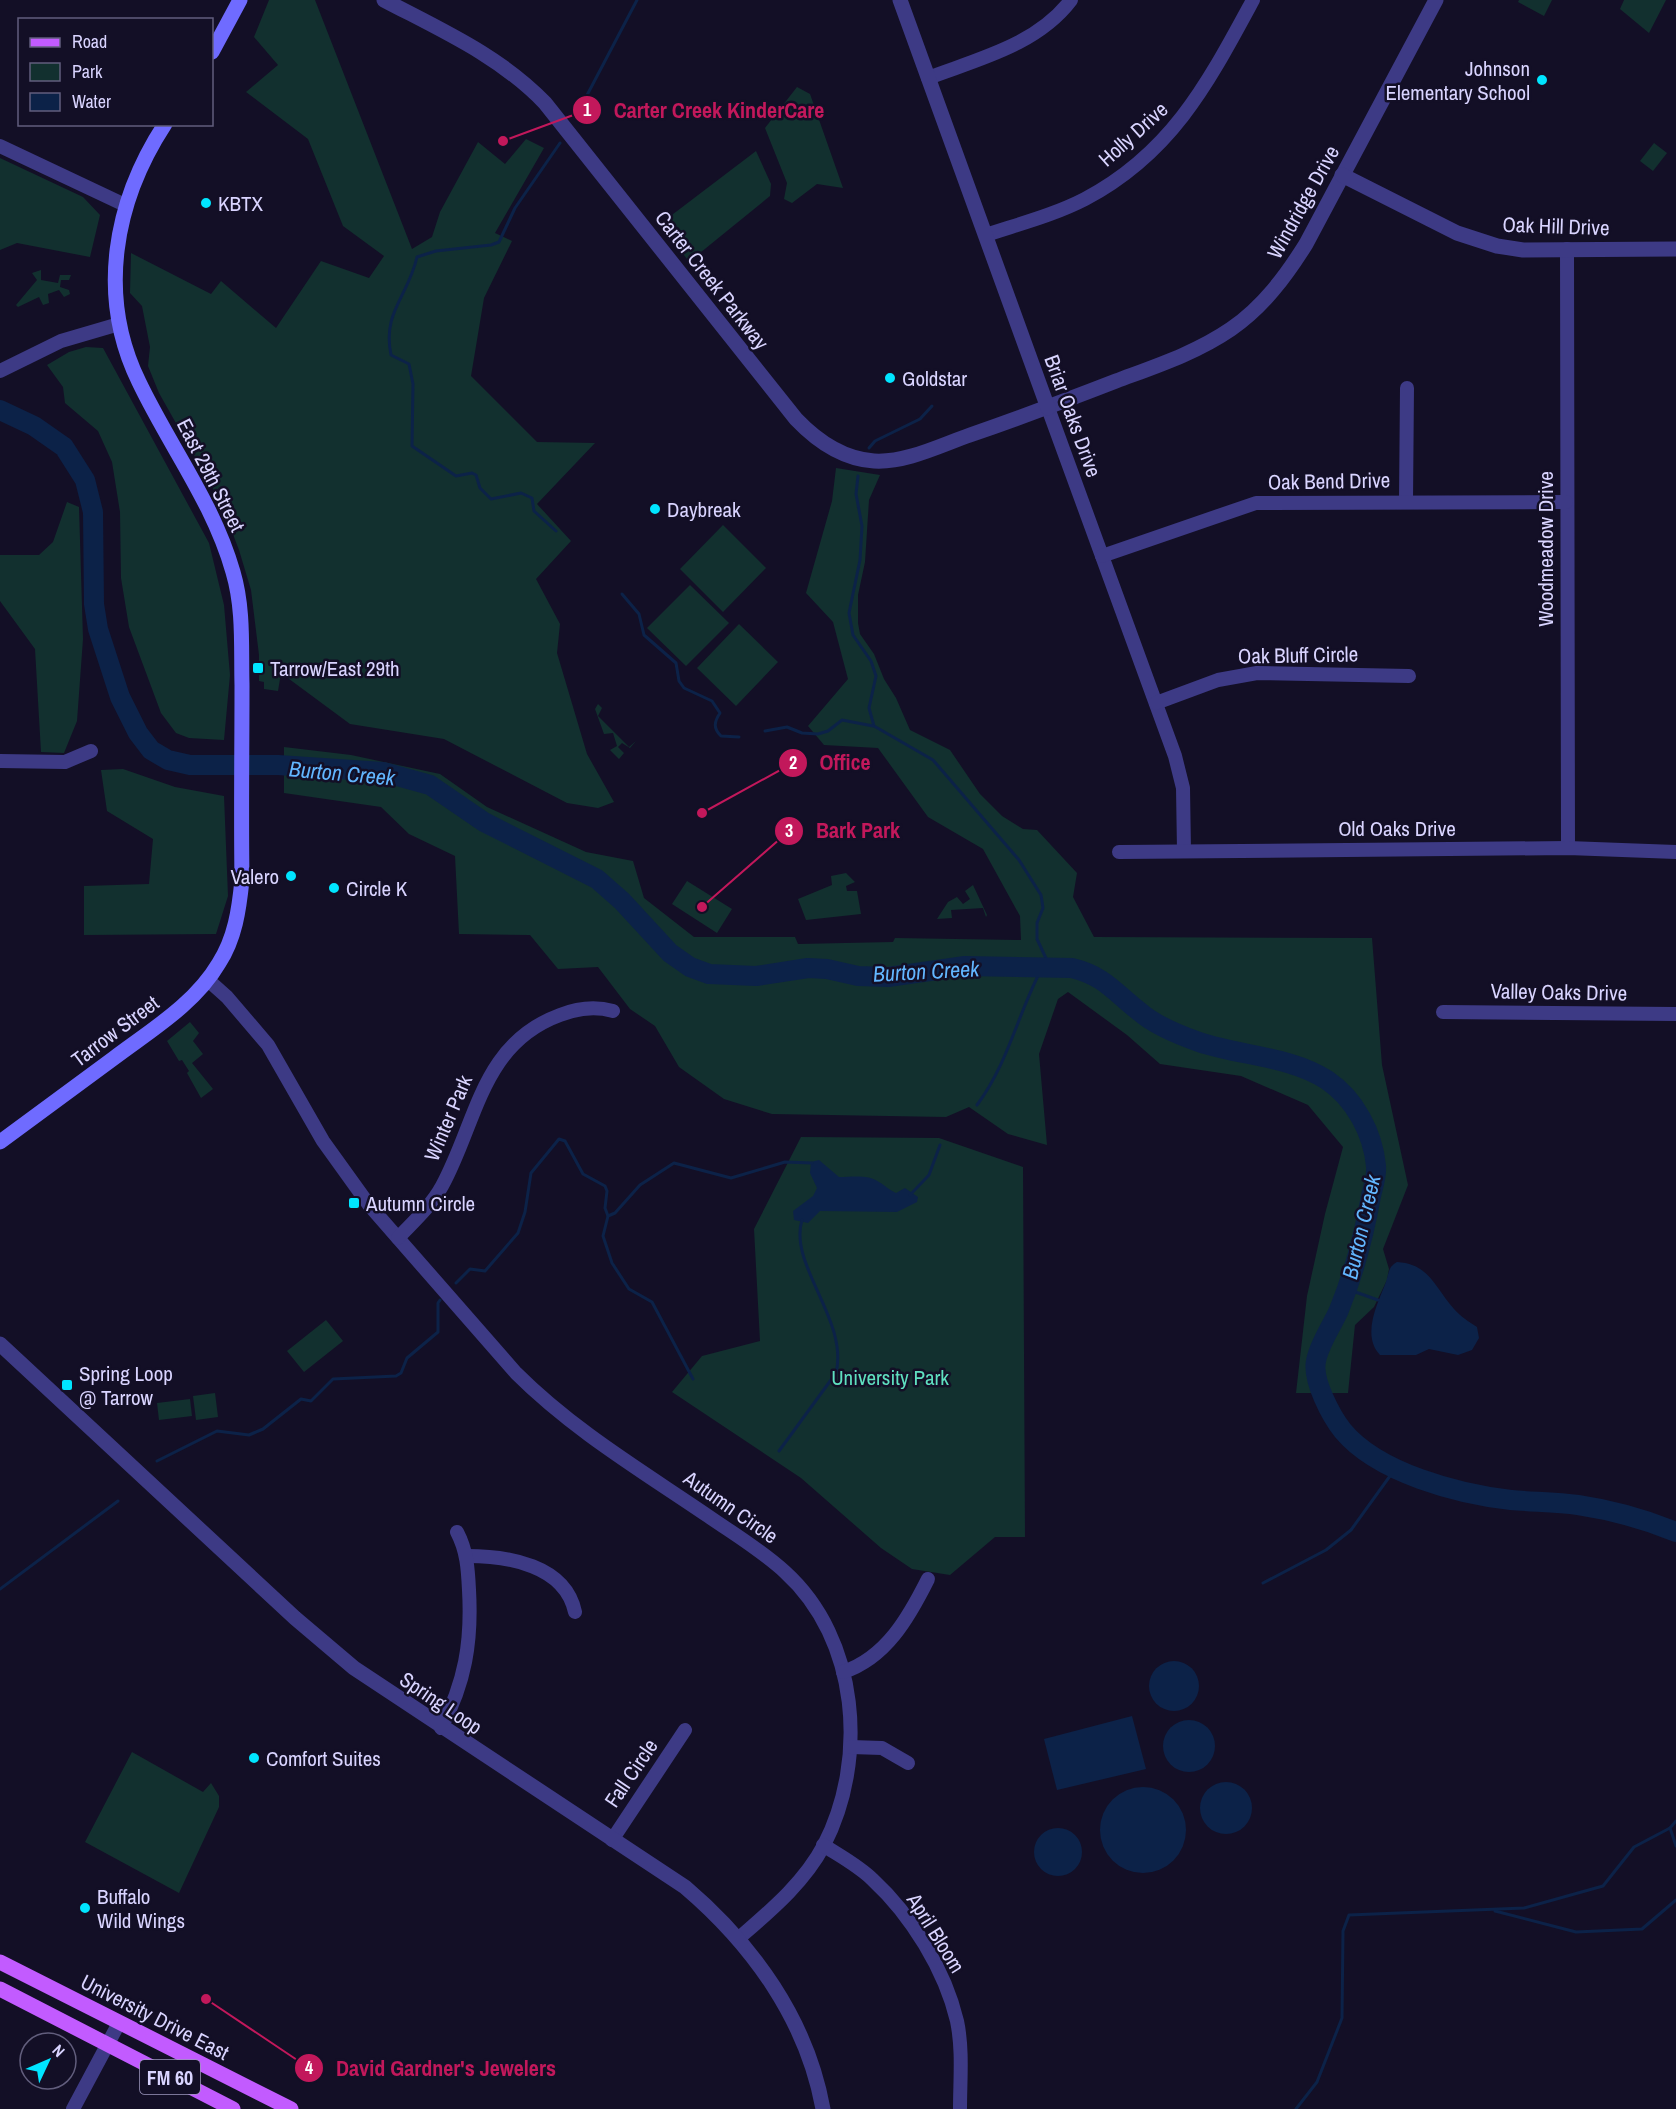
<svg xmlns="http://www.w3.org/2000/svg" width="1676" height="2109" font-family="'Archivo Narrow',sans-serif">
<rect width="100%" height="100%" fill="#130f26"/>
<g fill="#12302f">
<path d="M 269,0 L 315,0 L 412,249 L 432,237 L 440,212 L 478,142 L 505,164 L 526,139 L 544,148 L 495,233 L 512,241 L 484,298 L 471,376 L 537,442 L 595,443 L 537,504 L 571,541 L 536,579 L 560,624 L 557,653 L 587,754 L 614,802 L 598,808 L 567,803 L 444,739 L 350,724 L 281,673 L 278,691 L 264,689 L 264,682 L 259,681 L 259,655 L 251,590 L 239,550 L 221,503 L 159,393 L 148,366 L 150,347 L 142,306 L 130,293 L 131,253 L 211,294 L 221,281 L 276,328 L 321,261 L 369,278 L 384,256 L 343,226 L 308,139 L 246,92 L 278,65 L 254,37 Z"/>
<path d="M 1519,0 L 1552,0 L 1544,16 L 1518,2 Z"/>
<path d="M 1624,0 L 1666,0 L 1649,33 L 1620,9 Z"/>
<path d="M 797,87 L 810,94 L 843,188 L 817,184 L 792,203 L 784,199 L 787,183 L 765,128 Z"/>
<path d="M 1654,143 L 1667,153 L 1653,171 L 1640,161 Z"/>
<path d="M 756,151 L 771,184 L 770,196 L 695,257 L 687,259 L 660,224 Z"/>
<path d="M 0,158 L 83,197 L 100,215 L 90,257 L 17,243 L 0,250 Z"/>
<path d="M 41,270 L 41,280 L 58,283 L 60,275 L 71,275 L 69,280 L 61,280 L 60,287 L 69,290 L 70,294 L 64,297 L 59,290 L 48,294 L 49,303 L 43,305 L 39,297 L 18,307 L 16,305 L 37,280 L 32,273 Z"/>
<path d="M 86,347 L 103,348 L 209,543 L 224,605 L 230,675 L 224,740 L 189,738 L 176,733 L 161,713 L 129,627 L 121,578 L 120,512 L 112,462 L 98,431 L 65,403 L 63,387 L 47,365 L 69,352 Z"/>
<path d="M 836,468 L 880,475 L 869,500 L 865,562 L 858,595 L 858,623 L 860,634 L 874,654 L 884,679 L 896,698 L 910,730 L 950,750 L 980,794 L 1002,816 L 1023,829 L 1037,830 L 1077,873 L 1073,897 L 1094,937 L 1372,938 L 1382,1065 L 1408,1185 L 1383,1249 L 1389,1269 L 1387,1280 L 1374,1307 L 1355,1325 L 1348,1393 L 1296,1393 L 1307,1296 L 1325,1214 L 1343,1147 L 1308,1105 L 1241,1076 L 1160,1064 L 1127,1035 L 1068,992 L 1058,999 L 1039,1054 L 1047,1145 L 1008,1134 L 969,1107 L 946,1117 L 772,1114 L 724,1099 L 679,1067 L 655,1026 L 630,1009 L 598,967 L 558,969 L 530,935 L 459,934 L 455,856 L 409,834 L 381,807 L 284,793 L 284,747 L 351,755 L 440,774 L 487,807 L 586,852 L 633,861 L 644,898 L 694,937 L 795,937 L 798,944 L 893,942 L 895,938 L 1021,940 L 1020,916 L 983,849 L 928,817 L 878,748 L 824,745 L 808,726 L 848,679 L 833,622 L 806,593 L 832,501 Z"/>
<path d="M 67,502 L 79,507 L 83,639 L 77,721 L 64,753 L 41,752 L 35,649 L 0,601 L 0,555 L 39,555 L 53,542 Z"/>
<path d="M 723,525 L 766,568 L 723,612 L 680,569 Z"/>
<path d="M 690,585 L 729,623 L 686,666 L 647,628 Z"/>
<path d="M 739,624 L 778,662 L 736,706 L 697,668 Z"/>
<path d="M 598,704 L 602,708 L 598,716 L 629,747 L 636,741 L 630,748 L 622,743 L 618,747 L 624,753 L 619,759 L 610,750 L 617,746 L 613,733 L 604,734 L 595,709 Z"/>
<path d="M 123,769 L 175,787 L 224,796 L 228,896 L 216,934 L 84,935 L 84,886 L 149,884 L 153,839 L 107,811 L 101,770 Z"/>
<path d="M 846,873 L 855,882 L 846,886 L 847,891 L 857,891 L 861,914 L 806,920 L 798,899 L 832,885 L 831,876 Z"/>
<path d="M 687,881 L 732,909 L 717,933 L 672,904 Z"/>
<path d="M 973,885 L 987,915 L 986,917 L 983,908 L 951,910 L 952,918 L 937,919 L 948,902 L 957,897 L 963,904 L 970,899 L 965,891 Z"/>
<path d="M 190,1022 L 199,1033 L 193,1041 L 203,1054 L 192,1063 L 213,1089 L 201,1098 L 187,1073 L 189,1071 L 182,1060 L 179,1061 L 167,1041 Z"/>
<path d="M 801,1137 L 939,1138 L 1023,1167 L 1025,1537 L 995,1537 L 950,1575 L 912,1569 L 881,1548 L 801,1478 L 672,1392 L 702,1356 L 760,1341 L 754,1229 Z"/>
<path d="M 326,1320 L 343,1341 L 304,1372 L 287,1351 Z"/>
<path d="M 215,1393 L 218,1417 L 196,1420 L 193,1396 Z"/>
<path d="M 190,1399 L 192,1416 L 159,1420 L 157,1403 Z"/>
<path d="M 132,1752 L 203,1792 L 211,1783 L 219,1796 L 219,1807 L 179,1893 L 85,1842 Z"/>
</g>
<g fill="#0c2248">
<path d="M 819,1160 L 839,1177 C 852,1177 868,1174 879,1182 C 886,1186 889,1190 896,1193 L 905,1188 L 918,1197 L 917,1202 L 897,1212 L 820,1211 L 808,1223 L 794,1220 L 793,1211 L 813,1196 L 817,1188 L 810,1173 L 811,1162 Z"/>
<path d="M 1397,1262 C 1430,1264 1435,1288 1454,1309 C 1460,1316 1469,1322 1477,1327 L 1479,1338 L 1472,1350 L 1458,1355 L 1429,1349 L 1416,1355 L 1380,1355 C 1361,1335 1378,1303 1386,1282 C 1389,1273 1388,1267 1397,1262 Z"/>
<circle cx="1174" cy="1686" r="25"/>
<path d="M 1132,1716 L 1146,1769 L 1057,1790 L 1044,1739 Z"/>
<circle cx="1189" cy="1746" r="26"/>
<circle cx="1226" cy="1808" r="26"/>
<circle cx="1143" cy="1830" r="43"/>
<circle cx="1058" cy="1852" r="24"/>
</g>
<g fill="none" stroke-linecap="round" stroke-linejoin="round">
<g stroke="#0c2248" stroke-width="3">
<path d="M 575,118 L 637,0"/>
<path d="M 869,448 L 875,441 L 920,419 L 932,406"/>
<path d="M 858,476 L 856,494 L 862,526 L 860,560 L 849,613 L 853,635 L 871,661 L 876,676 L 869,708 L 874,726 L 933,760 L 1019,860 L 1041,895 L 1043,908 L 1037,923 L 1037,939 L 1050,967"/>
<path d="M 556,531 L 534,511 L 532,498 L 521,493 L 491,499 L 480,488 L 476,475 L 472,473 L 456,476 L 412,446 L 413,384 L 409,364 L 391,355 C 382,312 408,297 417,257 L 436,251 L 491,245 L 499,242 L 515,208 L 560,143"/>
<path d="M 622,594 L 639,614 L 644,635 L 676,663 L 679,681 L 684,688 L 712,701 L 720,713 C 714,722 713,728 721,736 L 739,737"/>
<path d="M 765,731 L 787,727 L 802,733 L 818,734 L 828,731 L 842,720 L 873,726"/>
<path d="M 977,1105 C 1009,1062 1018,1012 1043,966"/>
<path d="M 910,1195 L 929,1175 L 940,1145"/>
<path d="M 608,1216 L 615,1213 L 640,1185 L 674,1163 L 731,1178 L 785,1162 L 812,1163"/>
<path d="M 456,1283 L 470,1269 L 485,1271 L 518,1233 L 525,1212 L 531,1173 L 559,1139 L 565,1141 L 583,1174 L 605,1186 L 607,1191 L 605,1208 L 608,1216 L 603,1236 L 612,1263 L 629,1289 L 652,1302 L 693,1379"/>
<path d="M 1347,1289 L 1378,1300"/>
<path d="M 779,1451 L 836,1373 C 849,1320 788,1265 802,1220"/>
<path d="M 157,1461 L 217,1431 L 249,1435 L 263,1429 L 301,1399 L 311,1401 L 333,1379 L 396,1376 L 401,1373 L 407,1358 L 438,1332 L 438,1303 L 440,1300"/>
<path d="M 1263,1583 L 1326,1550 L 1351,1530 L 1395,1469"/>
<path d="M 0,1589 L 118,1501"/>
<path d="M 1670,1828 L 1676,1846"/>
<path d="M 1495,1911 L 1576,1932 L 1642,1929 L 1676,1900"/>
<path d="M 1296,2109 L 1317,2082 L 1342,2018 L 1343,1931 L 1349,1915 L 1524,1908 L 1603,1886 L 1634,1847 L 1670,1828 L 1676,1821"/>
</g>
<path stroke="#0c2248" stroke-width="20" d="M 0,410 L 34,426 L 64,447 L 85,480 L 93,512 L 94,604 L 98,629 L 120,697 L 138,733 L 151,750 L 168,760 L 190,765 L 278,765 L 383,772 L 430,785 L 484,822 L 597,879 L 622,901 L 670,953 L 690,967 L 709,974 L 756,976 L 808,968 L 827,969 L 858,976 L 888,977 L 965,966 L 1072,968 C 1105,976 1115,993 1140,1012 C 1156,1026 1179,1035 1199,1042 C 1240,1056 1290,1056 1327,1080 C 1355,1099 1373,1133 1376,1166 C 1377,1176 1373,1187 1371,1196 C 1364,1235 1354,1273 1339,1310 C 1332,1326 1319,1344 1316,1361 C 1312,1380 1331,1416 1343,1431 C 1378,1473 1458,1494 1511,1500 C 1533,1502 1556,1502 1578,1505 C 1612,1510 1644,1519 1676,1532"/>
<g stroke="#3d3a85" stroke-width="14">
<path d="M 928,78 C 978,59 1037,45 1071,0"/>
<path d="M 0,146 L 125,205"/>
<path d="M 986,235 C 1019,224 1054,215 1085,199 C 1172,153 1208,83 1253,0"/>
<path d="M 1567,249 L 1568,848"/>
<path d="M 0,371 L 61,341 L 119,324"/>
<path d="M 1048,408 L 1175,756 L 1183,788 L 1184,851"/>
<path d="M 1406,501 L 1407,388"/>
<path d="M 1102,556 L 1256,503 L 1566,502"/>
<path d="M 1156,703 L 1218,680 L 1257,673 L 1409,676"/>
<path d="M 0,761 L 65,762 L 91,751"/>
<path d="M 1119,852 L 1568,848 L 1676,852"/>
<path d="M 208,980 L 227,997 L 268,1045 L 323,1141 L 369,1205 L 516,1373 C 573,1430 642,1471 708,1516 C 734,1534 761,1550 785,1572 C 859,1639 868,1760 824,1845 C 804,1883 770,1911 739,1938"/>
<path d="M 1443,1012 L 1676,1014"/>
<path d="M 398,1238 C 414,1221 431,1206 442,1186 C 477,1122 481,1044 560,1015 C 578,1008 595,1006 613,1011"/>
<path d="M 467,1556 C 508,1556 565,1565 575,1612"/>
<path d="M 843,1672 C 886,1658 909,1617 928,1579"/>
<path d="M 441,1728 C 465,1683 472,1642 469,1590 C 468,1569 467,1551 457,1532"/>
<path d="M 851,1747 L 882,1748 L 908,1763"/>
<path d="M 612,1840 L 685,1730"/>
<path d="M 823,1845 C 840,1856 859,1866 873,1880 C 911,1915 945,1970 957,2021 C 963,2050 960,2080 960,2109"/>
<path d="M 73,2109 L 119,2023"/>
</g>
<g stroke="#3d3a85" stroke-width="15">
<path d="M 384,0 C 441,30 500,56 545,103 L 796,419 C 817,441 843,459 874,461 C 906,463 941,445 970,435 C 1019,418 1067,400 1116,381 C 1156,366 1196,353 1231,329 C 1263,307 1286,276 1306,244 L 1436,0"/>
<path d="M 900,0 L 1048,408"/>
<path d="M 1342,175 L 1457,233 L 1497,246 L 1523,250 L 1676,249"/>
<path d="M 0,1344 L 295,1618 L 354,1668 L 685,1887 C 753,1945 807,2020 823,2109"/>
</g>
<g stroke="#6f6bff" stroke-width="15">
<path d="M 212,52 L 240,0"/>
<path d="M 0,1142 C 38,1114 76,1086 114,1058 C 151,1030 195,1004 219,963 C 235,938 239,910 242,880 C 241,815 242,750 242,685 C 241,648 244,609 233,572 C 213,502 170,447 139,382 C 97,296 114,202 165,124"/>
</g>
<g stroke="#c25bff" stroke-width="15">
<path d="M 0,1962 L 291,2109"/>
<path d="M 0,1989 L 233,2109"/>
</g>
</g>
<g fill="#00e5ff" stroke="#130f26" stroke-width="2">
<circle cx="1542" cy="80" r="6"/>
<circle cx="206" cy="203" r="6"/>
<circle cx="890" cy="378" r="6"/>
<circle cx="655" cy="509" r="6"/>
<rect x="252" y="662" width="12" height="12" rx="3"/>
<circle cx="291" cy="876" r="6"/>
<circle cx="334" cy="888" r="6"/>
<rect x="348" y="1197" width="12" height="12" rx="3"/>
<rect x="61" y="1379" width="12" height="12" rx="3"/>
<circle cx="254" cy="1758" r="6"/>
<circle cx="85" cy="1908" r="6"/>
</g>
<g text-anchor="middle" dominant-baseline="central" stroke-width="5" stroke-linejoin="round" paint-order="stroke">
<rect fill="#130f26" stroke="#9e99be" stroke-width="1.5" x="140" y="2060" width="60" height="34" rx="4.5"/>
<g font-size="20" font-weight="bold" fill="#d9d4ff">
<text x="170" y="2077">FM 60</text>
</g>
<g font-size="21" fill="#d9d4ff" stroke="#130f26" text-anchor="start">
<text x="1530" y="68" text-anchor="end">Johnson<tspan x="1530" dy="24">Elementary School</tspan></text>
<text x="218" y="203">KBTX</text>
<text x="902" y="378">Goldstar</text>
<text x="667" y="509">Daybreak</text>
<text x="270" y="668">Tarrow/East 29th</text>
<text x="279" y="876" text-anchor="end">Valero</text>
<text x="346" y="888">Circle K</text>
<text x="366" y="1203">Autumn Circle</text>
<text x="79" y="1373">Spring Loop<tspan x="79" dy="24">@ Tarrow</tspan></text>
<text x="266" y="1758">Comfort Suites</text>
<text x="97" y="1896">Buffalo<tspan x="97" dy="24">Wild Wings</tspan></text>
</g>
<g font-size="21" fill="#d9d4ff" stroke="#130f26">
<text transform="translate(1133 134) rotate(-42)">Holly Drive</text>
<text transform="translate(1303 202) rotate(-61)">Windridge Drive</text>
<text transform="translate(1556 226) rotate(2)">Oak Hill Drive</text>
<text transform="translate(712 280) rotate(52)">Carter Creek Parkway</text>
<text transform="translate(1073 416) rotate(70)">Briar Oaks Drive</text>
<text transform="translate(211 475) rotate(63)">East 29th Street</text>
<text transform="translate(1329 481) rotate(-1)">Oak Bend Drive</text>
<text transform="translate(1545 549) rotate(-90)">Woodmeadow Drive</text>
<text transform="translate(1298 655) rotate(-1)">Oak Bluff Circle</text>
<text x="1397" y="828">Old Oaks Drive</text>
<text transform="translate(1559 992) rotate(1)">Valley Oaks Drive</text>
<text transform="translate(115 1031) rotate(-37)">Tarrow Street</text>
<text transform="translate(448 1118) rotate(-67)">Winter Park</text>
<text transform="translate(731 1507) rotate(35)">Autumn Circle</text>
<text transform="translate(441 1703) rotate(34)">Spring Loop</text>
<text transform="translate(631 1773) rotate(-56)">Fall Circle</text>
<text transform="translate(936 1933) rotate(58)">April Bloom</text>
<text transform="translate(155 2017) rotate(27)">University Drive East</text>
</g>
<g font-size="21" fill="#5fe0c0" stroke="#130f26">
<text x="890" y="1377">University Park</text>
</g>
<g font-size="22" font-style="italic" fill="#62b6ff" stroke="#130f26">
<text transform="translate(342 773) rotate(5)">Burton Creek</text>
<text transform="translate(926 971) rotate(-3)">Burton Creek</text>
<text transform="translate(1361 1227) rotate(-77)">Burton Creek</text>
</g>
</g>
<path fill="none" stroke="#c2185b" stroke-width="2" d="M503 141L587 110M702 813L793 763M702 907L789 831M206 1999L309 2068"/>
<g fill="#c2185b" stroke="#130f26" stroke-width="2">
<circle cx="503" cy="141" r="6"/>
<circle cx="702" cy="813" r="6"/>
<circle cx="702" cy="907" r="6"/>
<circle cx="206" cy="1999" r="6"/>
<circle cx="587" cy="110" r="15"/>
<circle cx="793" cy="763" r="15"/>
<circle cx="789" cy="831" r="15"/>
<circle cx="309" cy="2068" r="15"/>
</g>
<g font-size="18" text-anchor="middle" font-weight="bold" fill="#fff">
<text x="587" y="116">1</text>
<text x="793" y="769">2</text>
<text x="789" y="837">3</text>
<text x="309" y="2074">4</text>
</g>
<g font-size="22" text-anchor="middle" font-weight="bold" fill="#c2185b" stroke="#130f26" stroke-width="5" stroke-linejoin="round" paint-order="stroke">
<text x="719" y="118">Carter Creek KinderCare</text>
<text x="845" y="770">Office</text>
<text x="858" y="838">Bark Park</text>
<text x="446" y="2076">David Gardner's Jewelers</text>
</g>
<rect x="18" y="18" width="195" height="108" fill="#130f26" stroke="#625e7d" stroke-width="1.5"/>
<rect x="30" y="38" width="30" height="9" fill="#c25bff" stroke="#625e7d" stroke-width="1.5"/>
<text x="72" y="48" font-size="18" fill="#d9d4ff">Road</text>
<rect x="30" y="63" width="30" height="18" fill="#12302f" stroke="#625e7d" stroke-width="1.5"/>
<text x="72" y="78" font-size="18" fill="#d9d4ff">Park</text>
<rect x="30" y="93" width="30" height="18" fill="#0c2248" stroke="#625e7d" stroke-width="1.5"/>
<text x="72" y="108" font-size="18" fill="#d9d4ff">Water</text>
<g transform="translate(48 2061) rotate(46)"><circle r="28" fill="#130f26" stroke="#625e7d" stroke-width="1.5"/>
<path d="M0-4.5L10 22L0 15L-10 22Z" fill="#00e5ff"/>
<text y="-9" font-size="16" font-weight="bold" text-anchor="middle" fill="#d9d4ff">N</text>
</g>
</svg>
